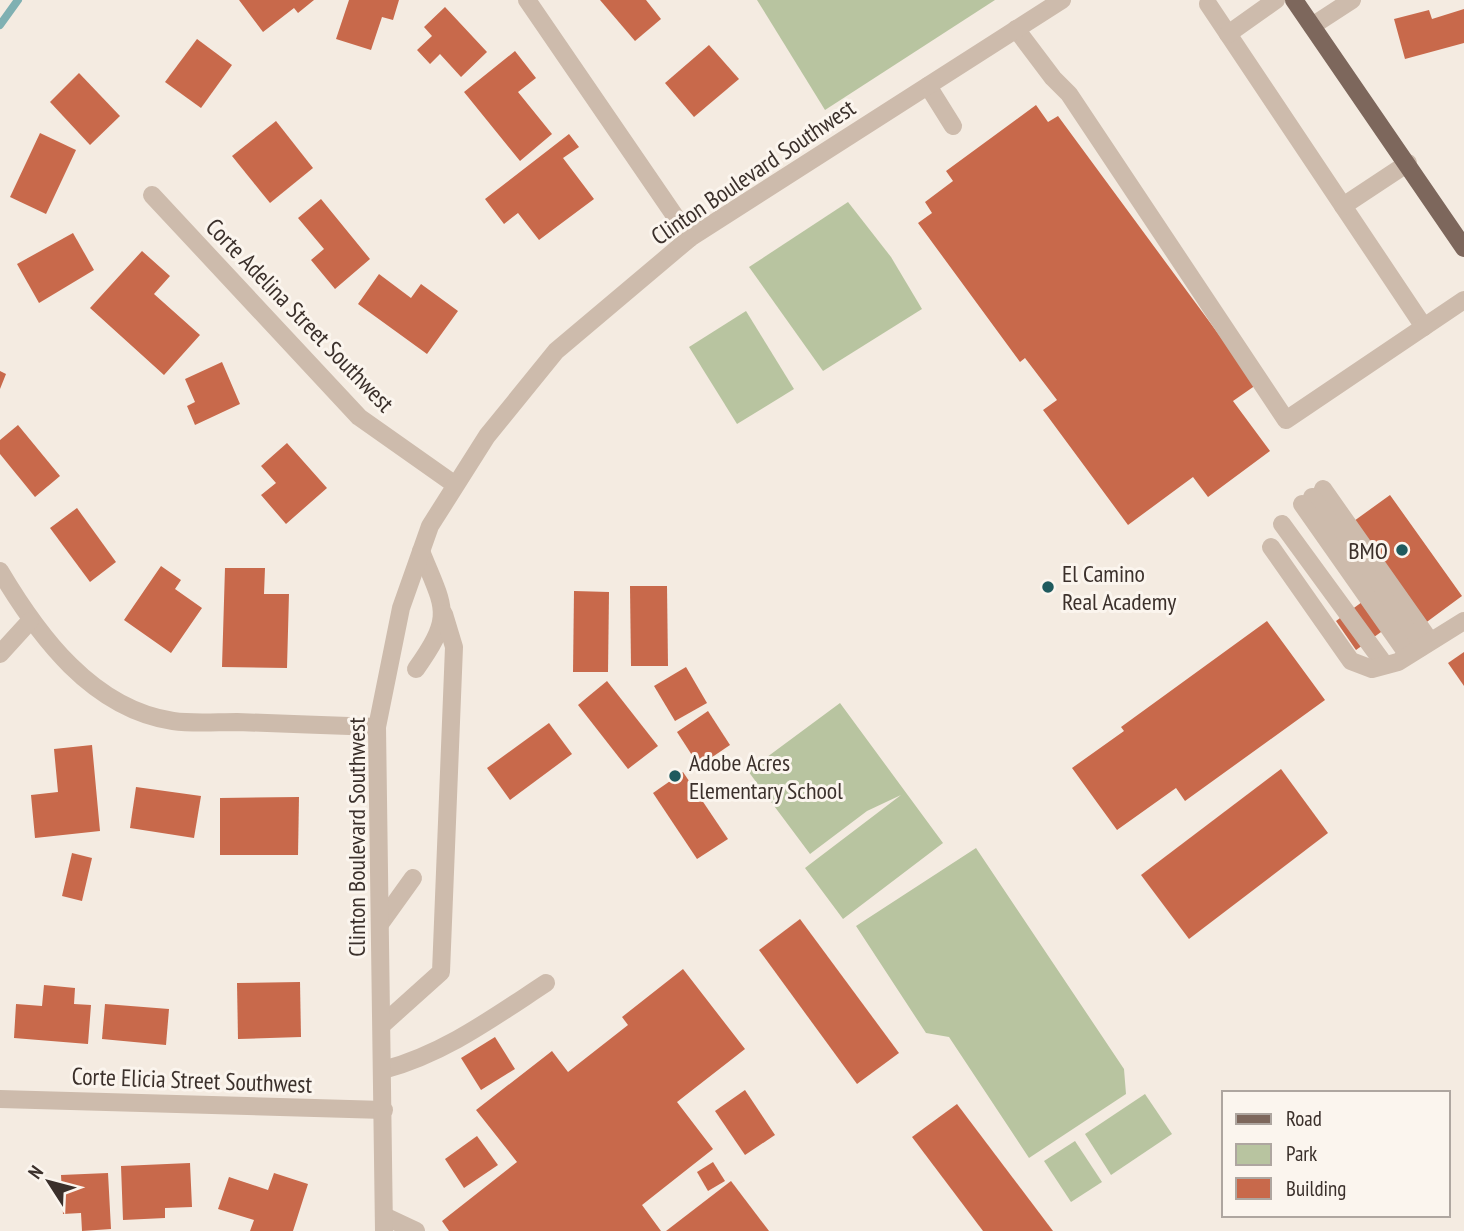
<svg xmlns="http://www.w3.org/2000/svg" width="1464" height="1231" font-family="'PT Sans Narrow',sans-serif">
<rect width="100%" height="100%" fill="#f4ebe1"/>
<g fill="#b8c4a0">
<path d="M 757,0 L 995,0 L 825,110 Z"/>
<path d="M 848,202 L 891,257 L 922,309 L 823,371 L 749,267 Z"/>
<path d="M 746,311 L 794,389 L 737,424 L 689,347 Z"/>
<path d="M 840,703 L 943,843 L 843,919 L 805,868 L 901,795 L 867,811 L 810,854 L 748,771 Z"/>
<path d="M 976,848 L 1124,1069 L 1126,1094 L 1029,1158 L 949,1037 L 926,1033 L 856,926 Z"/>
<path d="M 1145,1094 L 1172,1134 L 1111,1175 L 1085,1134 Z"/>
<path d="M 1075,1141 L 1102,1182 L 1071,1202 L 1044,1161 Z"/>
</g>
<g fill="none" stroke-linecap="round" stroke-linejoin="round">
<path stroke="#7fb0b2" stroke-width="8" d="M 0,25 L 18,0"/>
</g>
<g fill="#c8694b">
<path d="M 239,0 L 314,0 L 298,13 L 294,8 L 263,32 Z"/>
<path d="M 349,0 L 399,0 L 393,20 L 382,17 L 371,50 L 336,39 Z"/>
<path d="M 600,0 L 646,0 L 661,19 L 635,41 Z"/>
<path d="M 445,7 L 487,52 L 461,77 L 440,54 L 430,64 L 417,50 L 432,36 L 424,27 Z"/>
<path d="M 1464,9 L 1464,43 L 1405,59 L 1394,19 L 1429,10 L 1432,19 Z"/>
<path d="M 197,39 L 232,65 L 201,108 L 165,82 Z"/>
<path d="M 709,45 L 739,79 L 694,117 L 665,83 Z"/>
<path d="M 515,51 L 536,78 L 518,92 L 552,134 L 520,161 L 464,92 Z"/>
<path d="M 79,73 L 120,116 L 90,145 L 50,102 Z"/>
<path d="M 1036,105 L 1048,122 L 1058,116 L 1256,385 L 1233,401 L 1270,451 L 1208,497 L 1193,477 L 1128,525 L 1043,410 L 1057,400 L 1025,358 L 1020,362 L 918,223 L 932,213 L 925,202 L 953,181 L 946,171 Z"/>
<path d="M 276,121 L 313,168 L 270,203 L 232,156 Z"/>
<path d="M 40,133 L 76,150 L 46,214 L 10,197 Z"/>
<path d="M 569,134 L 579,147 L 563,158 L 594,199 L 539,240 L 518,213 L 504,224 L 485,199 Z"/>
<path d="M 321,199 L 370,259 L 335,289 L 311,260 L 324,249 L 298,218 Z"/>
<path d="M 73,233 L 94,270 L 39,303 L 17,264 Z"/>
<path d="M 142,251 L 170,276 L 154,294 L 200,335 L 164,375 L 90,308 Z"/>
<path d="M 379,274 L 411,298 L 421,284 L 458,311 L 427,354 L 358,304 Z"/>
<path d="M 222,362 L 240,404 L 195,425 L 187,406 L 195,402 L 185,379 Z"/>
<path d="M 0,371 L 6,374 L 0,389 Z"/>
<path d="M 18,425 L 60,476 L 35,497 L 0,454 L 0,440 Z"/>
<path d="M 287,443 L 327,488 L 286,524 L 261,495 L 276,483 L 261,466 Z"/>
<path d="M 1390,495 L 1462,596 L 1424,624 L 1413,609 L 1356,650 L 1336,621 L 1395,578 L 1354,521 Z"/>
<path d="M 77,508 L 116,562 L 90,582 L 50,528 Z"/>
<path d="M 161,566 L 181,580 L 175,589 L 202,608 L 171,653 L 124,620 Z"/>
<path d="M 225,568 L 265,568 L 264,594 L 289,594 L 287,668 L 222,667 Z"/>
<path d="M 630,586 L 667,586 L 668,666 L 631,666 Z"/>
<path d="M 574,591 L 609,592 L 608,672 L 573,672 Z"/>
<path d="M 1267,621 L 1325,700 L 1185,801 L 1176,788 L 1117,830 L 1072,768 L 1124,731 L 1121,727 Z"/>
<path d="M 1464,652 L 1464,686 L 1448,663 Z"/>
<path d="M 686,667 L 707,703 L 675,721 L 654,686 Z"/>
<path d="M 607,681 L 658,746 L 628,769 L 578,705 Z"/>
<path d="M 708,711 L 730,745 L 699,766 L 677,732 Z"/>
<path d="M 549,723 L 572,754 L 510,800 L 487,768 Z"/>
<path d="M 92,745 L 100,831 L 35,838 L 31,795 L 58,792 L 54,749 Z"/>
<path d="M 1281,769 L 1328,833 L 1189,939 L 1141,875 Z"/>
<path d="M 683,772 L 728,839 L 697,859 L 653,793 Z"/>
<path d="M 136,787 L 201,796 L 194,838 L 130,828 Z"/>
<path d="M 299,797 L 298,855 L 220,855 L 220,798 Z"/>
<path d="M 72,853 L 92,858 L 82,901 L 62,896 Z"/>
<path d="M 800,919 L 899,1053 L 857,1084 L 759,950 Z"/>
<path d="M 683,969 L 745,1049 L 677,1102 L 713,1149 L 642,1205 L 661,1231 L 449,1231 L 442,1221 L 517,1162 L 476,1110 L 552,1051 L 568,1072 L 628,1025 L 622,1017 Z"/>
<path d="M 300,982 L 301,1037 L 238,1039 L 237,983 Z"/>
<path d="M 44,985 L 75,988 L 74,1004 L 91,1005 L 88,1044 L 14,1038 L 16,1004 L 42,1006 Z"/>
<path d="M 105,1004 L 169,1009 L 166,1045 L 102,1039 Z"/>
<path d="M 495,1037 L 515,1069 L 481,1090 L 461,1058 Z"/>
<path d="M 745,1090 L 775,1135 L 745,1155 L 715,1111 Z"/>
<path d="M 957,1104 L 1053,1231 L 983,1231 L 912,1137 Z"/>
<path d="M 477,1136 L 498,1165 L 464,1188 L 445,1159 Z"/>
<path d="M 713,1162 L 725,1181 L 708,1191 L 697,1172 Z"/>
<path d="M 190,1163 L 192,1207 L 165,1208 L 165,1218 L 123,1220 L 121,1166 Z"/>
<path d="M 108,1173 L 111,1229 L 82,1231 L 81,1213 L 63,1214 L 61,1175 Z"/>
<path d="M 274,1173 L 308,1184 L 293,1231 L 250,1231 L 254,1220 L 218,1209 L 229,1177 L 268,1190 Z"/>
<path d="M 731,1181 L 769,1231 L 666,1231 Z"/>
</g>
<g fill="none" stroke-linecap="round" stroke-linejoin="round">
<g stroke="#cdbbac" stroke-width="18">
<path d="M 527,0 L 690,238"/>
<path d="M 1208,4 L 1424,327"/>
<path d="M 1312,26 L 1352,0"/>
<path d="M 1016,29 L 1053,78 L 1069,94 L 1286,420 L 1464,300"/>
<path d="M 1228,34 L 1276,0"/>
<path d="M 928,86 L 953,126"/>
<path d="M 152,195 L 359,417 L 454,484"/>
<path d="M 1343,206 L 1408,163"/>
<path d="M 1323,489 L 1430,641"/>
<path d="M 1312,497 L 1420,648"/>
<path d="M 1302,504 L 1408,655"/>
<path d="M 1282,524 L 1385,665"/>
<path d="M 1271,547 L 1351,661 L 1372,669 L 1398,662 L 1464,621"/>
<path d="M 0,571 C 38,635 92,709 173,721 C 193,724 216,722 237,722 C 284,724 330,725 377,727"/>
<path d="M 0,654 L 30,621"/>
<path d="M 416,669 C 455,614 444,609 421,551"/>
<path d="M 380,924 L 413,878"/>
<path d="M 382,1025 L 441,972 L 454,647 L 444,614"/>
<path d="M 383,1070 C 444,1054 494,1017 546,983"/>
<path d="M 0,1099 L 384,1110"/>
<path d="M 384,1216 L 416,1231"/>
<path d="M 384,1231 L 377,727 L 401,608 L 430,526 L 487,436 L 556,351 L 690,238 L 1062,0"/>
</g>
<path stroke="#7d675c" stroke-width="18" d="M 1294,0 L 1464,248"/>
</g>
<g fill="#1f5a5e" stroke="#fbf5ee" stroke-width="2.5">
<circle cx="1402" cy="550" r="7"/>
<circle cx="1048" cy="587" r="7"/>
<circle cx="675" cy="776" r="7"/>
</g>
<g text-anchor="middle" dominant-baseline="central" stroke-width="6" stroke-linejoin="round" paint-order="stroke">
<g font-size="24" fill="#3b302b" stroke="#fbf5ee">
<text transform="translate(753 172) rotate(-34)">Clinton Boulevard Southwest</text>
<text transform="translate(300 315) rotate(46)">Corte Adelina Street Southwest</text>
<text transform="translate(356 837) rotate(-90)">Clinton Boulevard Southwest</text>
<text transform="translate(192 1080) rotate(2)">Corte Elicia Street Southwest</text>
</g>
<g font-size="24" fill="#3b302b" stroke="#fbf5ee" text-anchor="start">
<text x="1388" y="550" text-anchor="end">BMO</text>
<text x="1062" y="573">El Camino<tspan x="1062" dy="28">Real Academy</tspan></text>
<text x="689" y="762">Adobe Acres<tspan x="689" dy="28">Elementary School</tspan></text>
</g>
</g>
<rect x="1222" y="1091" width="228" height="126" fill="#fbf5ee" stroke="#aea6a0" stroke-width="2"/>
<rect x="1236" y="1114" width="35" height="10" fill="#7d675c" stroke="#aea6a0" stroke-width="2"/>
<text x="1286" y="1126" font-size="21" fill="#3b302b">Road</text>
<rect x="1236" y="1144" width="35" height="21" fill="#b8c4a0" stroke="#aea6a0" stroke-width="2"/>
<text x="1286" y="1161" font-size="21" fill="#3b302b">Park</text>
<rect x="1236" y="1178" width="35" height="21" fill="#c8694b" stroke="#aea6a0" stroke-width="2"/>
<text x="1286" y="1196" font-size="21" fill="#3b302b">Building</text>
<g transform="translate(49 1182) rotate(306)" stroke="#fbf5ee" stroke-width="5" paint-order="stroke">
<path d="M0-5L12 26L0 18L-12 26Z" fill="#3b302b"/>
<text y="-10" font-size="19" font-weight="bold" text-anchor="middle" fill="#3b302b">N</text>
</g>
</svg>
